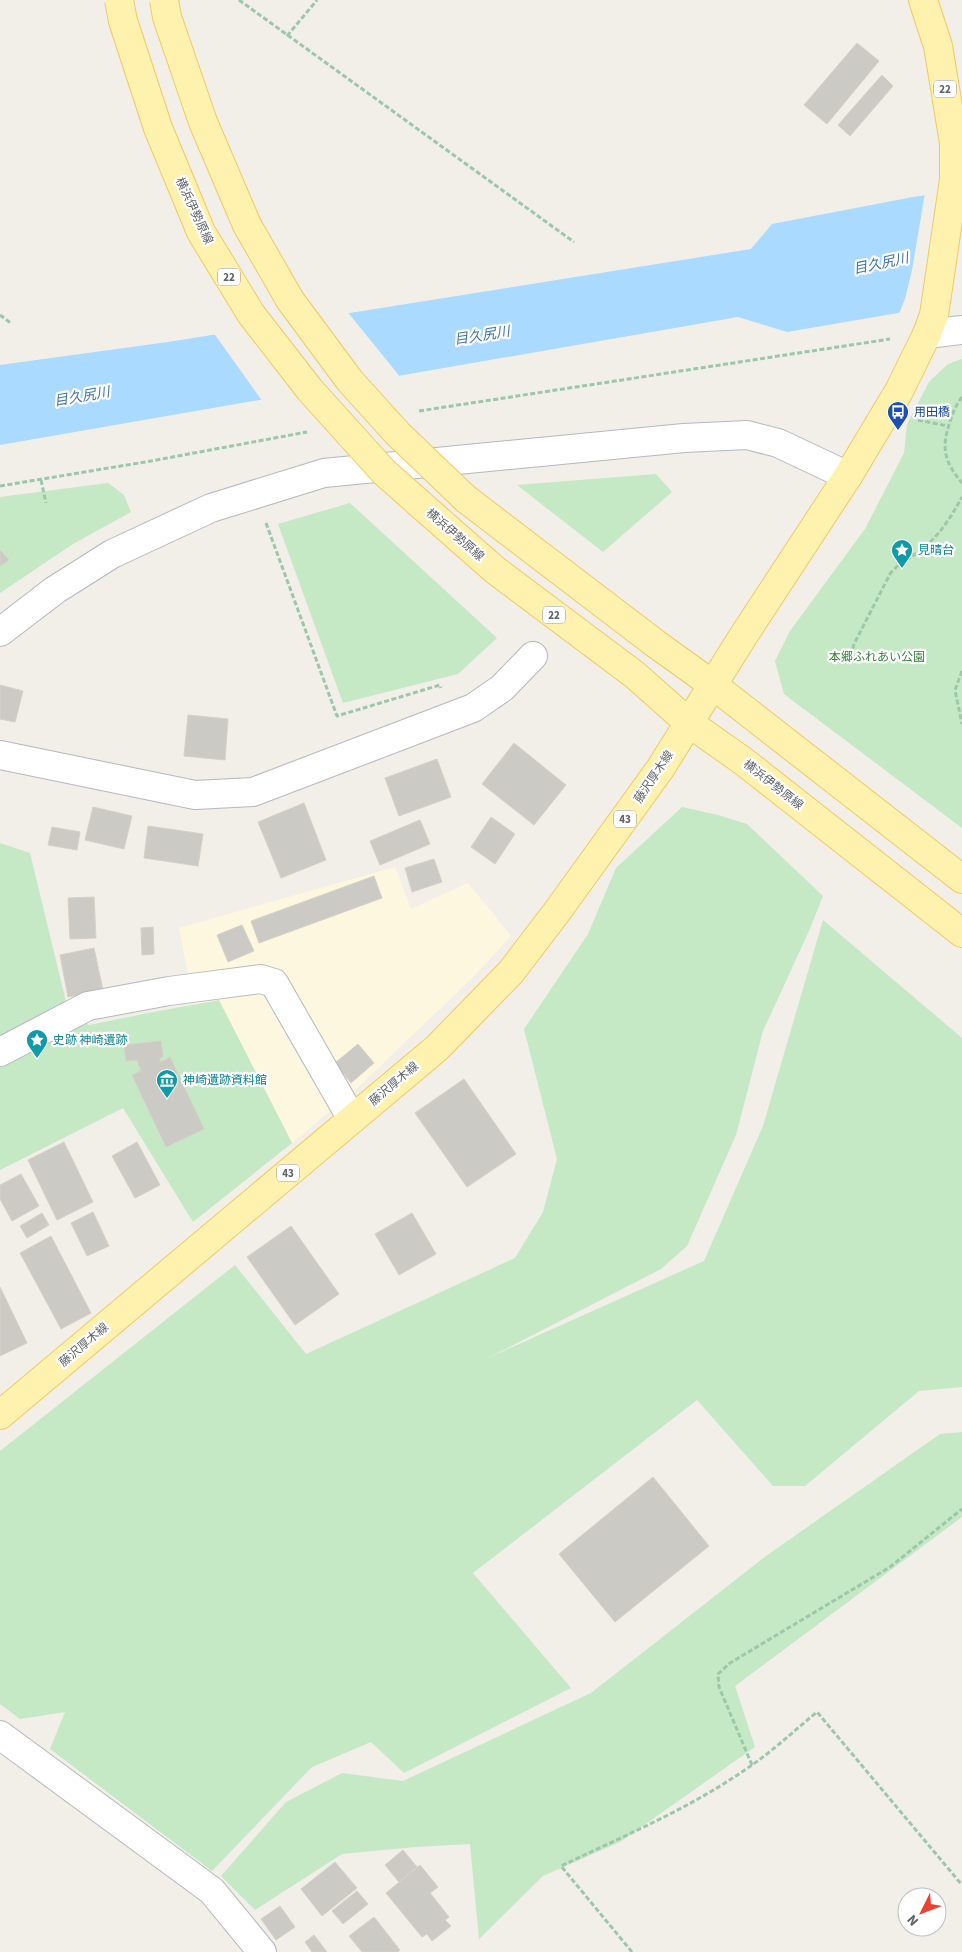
<svg xmlns="http://www.w3.org/2000/svg" width="962" height="1952" font-family="'Source Sans 3','Noto Sans JP',sans-serif">
<rect width="100%" height="100%" fill="#f1efe8"/>
<path fill="#fef7e0" d="M 395,867 L 411,909 L 468,883 L 511,936 L 473,977 L 353,1092 L 292,1143 L 219,1001 L 194,1005 L 179,928 Z"/>
<g fill="#c5e8c5">
<path d="M 962,359 L 962,828 L 784,694 L 775,661 L 790,631 L 865,529 L 904,453 L 907,424 L 929,382 L 948,364 Z"/>
<path d="M 656,474 L 672,492 L 603,552 L 517,485 Z"/>
<path d="M 108,483 L 124,495 L 131,512 L 73,544 L 0,593 L 0,497 Z"/>
<path d="M 350,503 L 497,638 L 458,674 L 343,703 L 278,524 Z"/>
<path d="M 682,807 L 718,815 L 747,824 L 823,896 L 809,931 L 763,1031 L 736,1135 L 687,1246 L 661,1269 L 488,1358 L 704,1261 L 763,1126 L 823,920 L 962,1038 L 962,1387 L 919,1391 L 805,1486 L 773,1486 L 697,1400 L 473,1573 L 571,1688 L 404,1773 L 371,1742 L 312,1767 L 212,1871 L 50,1749 L 65,1712 L 20,1719 L 0,1704 L 0,1451 L 235,1265 L 306,1354 L 515,1258 L 543,1212 L 557,1159 L 524,1029 L 588,934 L 616,868 Z"/>
<path d="M 0,843 L 30,853 L 67,1006 L 89,1025 C 132,1016 175,1008 219,1000 L 292,1143 L 193,1222 L 123,1108 L 0,1170 Z"/>
<path d="M 962,1432 L 962,1517 L 735,1686 L 755,1747 L 620,1842 L 543,1876 L 479,1939 L 470,1844 L 415,1847 L 342,1854 L 255,1910 L 221,1876 L 286,1802 L 342,1773 L 403,1781 L 591,1693 L 766,1556 L 940,1434 Z"/>
</g>
<path fill="#aadaff" d="M 962,190 L 962,302 L 787,332 L 738,317 L 0,445 L 0,365 L 168,342 L 751,249 L 772,224 L 913,197 Z"/>
<g fill="#f1efe8">
<path d="M 962,188 L 962,305 L 898,316 L 905,299 L 912,270 L 925,193 Z"/>
<path d="M 346,310 L 401,378 L 263,402 L 213,332 Z"/>
</g>
<g fill="#cccac5" stroke="#d6d1c6">
<path d="M 857,43 L 879,61 L 827,124 L 804,105 Z"/>
<path d="M 882,75 L 893,86 L 850,136 L 838,125 Z"/>
<path d="M 0,550 L 9,560 L 0,566 Z"/>
<path d="M 0,685 L 23,691 L 15,722 L 0,719 Z"/>
<path d="M 188,715 L 228,719 L 225,760 L 184,756 Z"/>
<path d="M 514,743 L 566,785 L 534,825 L 482,784 Z"/>
<path d="M 437,759 L 451,797 L 399,816 L 385,778 Z"/>
<path d="M 304,803 L 326,860 L 281,878 L 258,822 Z"/>
<path d="M 93,807 L 132,816 L 124,849 L 85,840 Z"/>
<path d="M 491,817 L 515,834 L 495,864 L 471,847 Z"/>
<path d="M 420,820 L 430,844 L 380,865 L 370,841 Z"/>
<path d="M 148,826 L 203,834 L 198,866 L 144,858 Z"/>
<path d="M 52,827 L 80,832 L 77,850 L 48,845 Z"/>
<path d="M 434,859 L 442,882 L 412,892 L 405,868 Z"/>
<path d="M 374,876 L 382,898 L 259,943 L 251,921 Z"/>
<path d="M 94,897 L 96,938 L 70,939 L 68,898 Z"/>
<path d="M 242,925 L 254,951 L 228,962 L 217,935 Z"/>
<path d="M 153,927 L 154,954 L 142,955 L 141,928 Z"/>
<path d="M 94,948 L 103,990 L 68,997 L 60,955 Z"/>
<path d="M 161,1041 L 163,1057 L 159,1058 L 161,1062 L 170,1057 L 204,1129 L 166,1147 L 132,1075 L 141,1071 L 137,1060 L 126,1061 L 124,1045 Z"/>
<path d="M 358,1044 L 374,1063 L 351,1083 L 335,1063 Z"/>
<path d="M 464,1079 L 516,1154 L 467,1187 L 415,1113 Z"/>
<path d="M 64,1142 L 93,1202 L 57,1220 L 28,1160 Z"/>
<path d="M 137,1142 L 160,1185 L 135,1198 L 112,1156 Z"/>
<path d="M 21,1174 L 39,1206 L 12,1221 L 0,1199 L 0,1185 Z"/>
<path d="M 93,1212 L 109,1246 L 87,1256 L 71,1223 Z"/>
<path d="M 42,1213 L 49,1225 L 27,1238 L 20,1226 Z"/>
<path d="M 412,1213 L 436,1254 L 399,1275 L 375,1234 Z"/>
<path d="M 291,1226 L 339,1294 L 295,1325 L 247,1257 Z"/>
<path d="M 51,1236 L 91,1313 L 61,1329 L 20,1253 Z"/>
<path d="M 0,1287 L 27,1343 L 0,1356 Z"/>
<path d="M 653,1477 L 709,1546 L 615,1622 L 559,1554 Z"/>
<path d="M 403,1850 L 417,1867 L 399,1882 L 385,1865 Z"/>
<path d="M 335,1862 L 357,1888 L 322,1916 L 301,1889 Z"/>
<path d="M 420,1865 L 438,1887 L 430,1893 L 449,1917 L 445,1920 L 451,1926 L 432,1941 L 427,1934 L 422,1937 L 386,1893 Z"/>
<path d="M 357,1891 L 368,1904 L 343,1924 L 332,1911 Z"/>
<path d="M 280,1906 L 295,1927 L 276,1940 L 261,1919 Z"/>
<path d="M 374,1917 L 400,1950 L 398,1952 L 362,1952 L 349,1936 Z"/>
<path d="M 314,1935 L 327,1952 L 312,1952 L 305,1942 Z"/>
</g>
<g fill="none" stroke-linecap="round" stroke-linejoin="round">
<g stroke="#b5b8bc" stroke-width="30">
<g id="minor">
<path d="M 927,334 L 962,330"/>
<path d="M 0,755 L 195,795 L 253,792 L 473,708 L 502,688 L 533,656"/>
<path d="M 0,1052 L 88,1006 L 169,991 L 261,979 L 274,983 L 352,1119"/>
<path d="M 0,1735 L 212,1891 L 262,1952"/>
</g>
</g>
<g stroke="#b5b8bc" stroke-width="30">
<path id="tertiary" d="M 0,632 L 55,590 L 112,554 L 211,508 L 324,473 L 684,438 L 747,435 L 778,443 L 848,476"/>
</g>
<g stroke="#f2c960" stroke-width="30">
<g id="primary">
<path d="M 466,499 L 656,644 L 713,685 L 962,879"/>
<path d="M 420,504 L 495,570 L 635,675 L 689,723 L 743,761 L 962,933"/>
<path d="M 0,1415 L 437,1048 L 511,972 L 556,913 L 660,769 L 742,638 L 848,476 L 899,391 L 927,334 L 934,315 L 954,180 L 954,143 L 938,46 L 923,0"/>
</g>
</g>
<g stroke="#9cc7a9" stroke-width="3" stroke-dasharray="5 2.5" stroke-linecap="butt">
<path d="M 239,0 L 574,242"/>
<path d="M 287,36 L 317,0"/>
<path d="M 0,315 L 12,324"/>
<path d="M 962,397 C 956,405 953,412 950,422 C 941,448 944,461 962,483"/>
<path d="M 419,411 L 890,339"/>
<path d="M 918,420 L 948,426"/>
<path d="M 41,480 L 46,503"/>
<path d="M 0,486 L 151,461 L 307,432"/>
<path d="M 266,523 L 337,716 L 440,685 L 441,688"/>
<path d="M 851,656 L 854,644 L 890,574 C 899,562 911,558 921,550 C 940,535 951,517 962,497"/>
<path d="M 962,671 L 955,690 L 962,724"/>
<path d="M 752,1765 L 719,1687 L 718,1674 L 730,1663 L 890,1567 L 962,1509"/>
<path d="M 632,1952 L 561,1866 C 626,1835 693,1807 752,1765 C 775,1749 795,1730 817,1712 L 962,1885"/>
</g>
<use href="#minor" stroke="#fff" stroke-width="28"/>
<use href="#tertiary" stroke="#fff" stroke-width="28"/>
<use href="#primary" stroke="#fff2af" stroke-width="28"/>
<g stroke="#f2c960" stroke-width="30" stroke-linecap="butt">
<g id="primary-bridge">
<path d="M 119,0 L 123,21 L 158,128 L 201,232 L 251,314 L 310,390 L 384,472 L 420,504"/>
<path d="M 164,0 L 167,17 L 203,122 L 247,225 L 290,300 L 350,381 L 398,434 L 466,499"/>
</g>
</g>
<use href="#primary-bridge" stroke="#fff2af" stroke-width="28"/>
</g>
<defs>
<g id="bus-pin" transform="scale(1.125)"><path d="M0 17L-7.5 6A9.5 9.5 0 1 1 7.5 6Z" fill="#1a4fb4" stroke="#fff"/><path d="M-5-6H5V4H4V6H2V4H-2V6H-4V4H-5ZM-3.5-4V0h7V-4ZM-3.5 1.2v1.5H-2V1.2ZM2 1.2v1.5H3.5V1.2Z" fill="#fff"/></g>
<g id="sight-pin" transform="scale(1.125)"><path d="M0 17L-7.5 6A9.5 9.5 0 1 1 7.5 6Z" fill="#0f9aa8" stroke="#fff"/><path d="M0-6L1.8-2.2L6-1.7L2.9 1.2L3.7 5.4L0 3.3L-3.7 5.4L-2.9 1.2L-6-1.7L-1.8-2.2Z" fill="#fff"/></g>
<g id="museum-pin" transform="scale(1.125)"><path d="M0 17L-7.5 6A9.5 9.5 0 1 1 7.5 6Z" fill="#0f9aa8" stroke="#fff"/><path d="M0-6L6-3V-2H-6V-3ZM-5-1h2V3h-2ZM-1-1h2V3h-2ZM3-1h2V3H3ZM-6 4H6V6H-6Z" fill="#fff"/></g>
</defs>
<g fill-rule="evenodd">
<use href="#bus-pin" x="898" y="412"/>
<use href="#sight-pin" x="902" y="550"/>
<use href="#sight-pin" x="37" y="1040"/>
<use href="#museum-pin" x="167" y="1080"/>
</g>
<g text-anchor="middle" dominant-baseline="central" stroke-width="4.5" stroke-linejoin="round" paint-order="stroke">
<g fill="#fff" stroke="#8f9295" stroke-width="1">
<rect x="934" y="80.5" width="22" height="17" rx="4"/>
<rect x="218" y="268.5" width="22" height="17" rx="4"/>
<rect x="543" y="606.5" width="22" height="17" rx="4"/>
<rect x="614" y="810.5" width="22" height="17" rx="4"/>
<rect x="277" y="1164.5" width="22" height="17" rx="4"/>
</g>
<g font-size="11" font-weight="bold" fill="#5f6368">
<text x="945" y="89">22</text>
<text x="229" y="277">22</text>
<text x="554" y="615">22</text>
<text x="625" y="819">43</text>
<text x="288" y="1173">43</text>
</g>
<g font-size="12" fill="#5f6368" stroke="#fff">
<text transform="translate(194 211) rotate(65)">横浜伊勢原線</text>
<text transform="translate(455 535) rotate(41)">横浜伊勢原線</text>
<text transform="translate(654 777) rotate(-56)">藤沢厚木線</text>
<text transform="translate(773 785) rotate(38)">横浜伊勢原線</text>
<text transform="translate(394 1084) rotate(-40)">藤沢厚木線</text>
<text transform="translate(84 1345) rotate(-40)">藤沢厚木線</text>
</g>
<g font-size="12" fill="#164399" stroke="#fff" text-anchor="start">
<text x="914" y="412">用田橋</text>
</g>
<g font-size="12" fill="#0d838f" stroke="#fff" text-anchor="start">
<text x="918" y="550">見晴台</text>
<text x="53" y="1040">史跡 神崎遺跡</text>
<text x="183" y="1080">神崎遺跡資料館</text>
</g>
<g font-size="12" fill="#348238" stroke="#fff">
<text x="877" y="657">本郷ふれあい公園</text>
</g>
<g font-size="14" font-style="italic" fill="#4174aa" stroke="#fff">
<text transform="translate(881 264) rotate(-12)">目久尻川</text>
<text transform="translate(482 336) rotate(-9)">目久尻川</text>
<text transform="translate(82 397) rotate(-10)">目久尻川</text>
</g>
</g>
<g transform="translate(922 1912) rotate(228)"><circle r="24" fill="#ffffff" stroke="#bfc1c3"/>
<path d="M0-4L9 19L0 12L-9 19Z" fill="#ea4335"/>
<text y="-8" font-size="14" font-weight="bold" text-anchor="middle" fill="#5f6368">N</text>
</g>
</svg>
